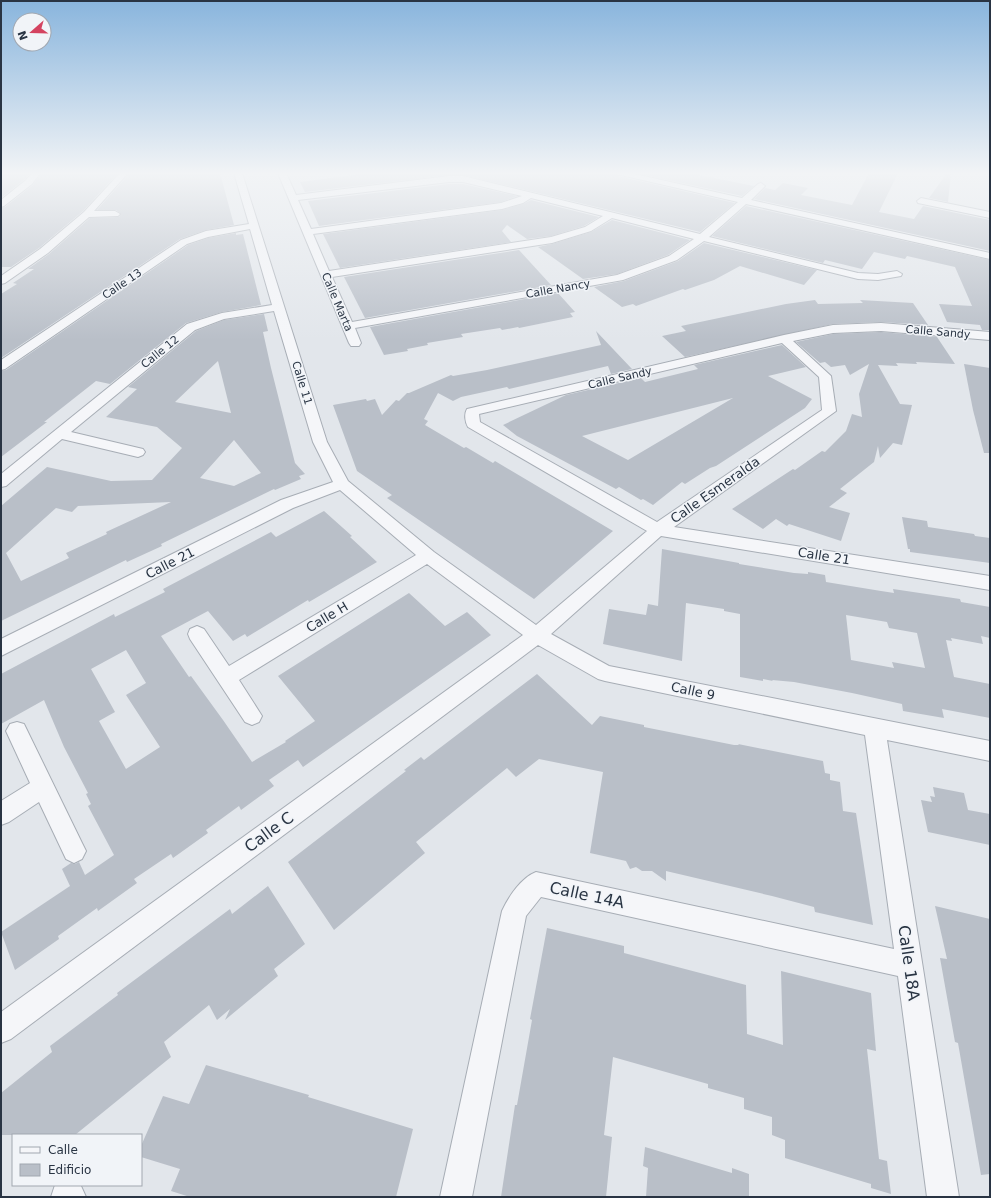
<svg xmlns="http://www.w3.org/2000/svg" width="991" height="1198" font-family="'DejaVu Sans',sans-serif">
<rect width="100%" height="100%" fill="#e2e6eb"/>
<g fill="#b9bfc8" fill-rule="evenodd">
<path d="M 1,173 L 30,173 L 25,179 L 1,198 Z"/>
<path d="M 41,173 L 118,173 L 83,211 L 39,248 L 11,267 L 1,267 L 1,208 L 5,207 L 33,185 Z"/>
<path d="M 130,173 L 220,173 L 234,225 L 206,230 L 180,239 L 1,358 L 1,294 L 17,284 L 13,283 L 34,269 L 28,269 L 49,254 L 90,218 L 119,217 L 121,214 L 116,210 L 97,210 Z"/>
<path d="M 369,173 L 616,173 L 618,176 L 735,203 L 700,232 L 463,175 L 449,175 L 305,192 L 300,182 Z"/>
<path d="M 635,173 L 689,173 L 754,186 L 742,196 Z"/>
<path d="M 869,173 L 898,173 L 879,212 L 914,219 L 923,206 L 990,220 L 990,251 L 754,199 L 765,188 L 775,190 L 783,183 L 808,188 L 801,195 L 852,205 Z"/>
<path d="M 947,173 L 951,173 L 948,202 L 929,198 Z"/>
<path d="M 449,184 L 463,184 L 517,196 L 501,202 L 319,226 L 308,201 Z"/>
<path d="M 531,200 L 599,217 L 584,226 L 551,236 L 527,239 L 507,225 L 502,231 L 511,242 L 340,268 L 323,234 L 502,210 L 523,204 Z"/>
<path d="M 746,206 L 990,260 L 990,330 L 982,330 L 980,325 L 947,322 L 939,304 L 972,306 L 955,267 L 907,256 L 905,259 L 874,252 L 862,269 L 825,260 L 823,263 L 712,236 Z"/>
<path d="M 612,220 L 690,240 L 668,255 L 617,274 L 583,279 L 538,247 L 552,244 L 591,232 Z"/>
<path d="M 236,233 L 236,235 L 243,234 L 261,305 L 222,312 L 186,323 L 110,384 L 96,381 L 44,422 L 47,422 L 1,457 L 1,371 L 6,370 L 188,245 L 208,238 Z"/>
<path d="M 704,243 L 817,270 L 804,285 L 740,266 L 714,280 L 685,290 L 683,289 L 636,306 L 633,304 L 622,307 L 594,287 L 624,281 L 678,261 Z"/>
<path d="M 519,250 L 551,285 L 365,318 L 344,277 Z"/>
<path d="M 558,293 L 575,312 L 570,313 L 573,317 L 519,328 L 518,327 L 502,330 L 500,328 L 461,334 L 463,337 L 427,343 L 428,345 L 407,349 L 408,351 L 384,355 L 370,327 Z"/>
<path d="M 815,300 L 818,304 L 863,303 L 860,300 L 913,303 L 928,325 L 881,322 L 833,324 L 685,357 L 662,336 L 686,331 L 681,326 L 786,304 Z"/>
<path d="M 264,314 L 268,331 L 263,332 L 271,368 L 295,463 L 305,474 L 299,476 L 301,479 L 275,490 L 274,489 L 161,544 L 162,546 L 127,562 L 126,560 L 1,621 L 1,506 L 47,467 L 111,481 L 152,480 L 182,448 L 157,427 L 106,417 L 137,389 L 128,387 L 196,331 L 224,320 ZM 218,361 L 231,413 L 175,402 ZM 234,440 L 261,473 L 234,486 L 200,478 ZM 171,502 L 106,532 L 107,534 L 66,553 L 69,558 L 21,581 L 6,553 L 56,508 L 72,512 L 78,506 Z"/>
<path d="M 596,331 L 632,369 L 611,374 L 608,366 L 509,389 L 507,387 L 461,397 L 453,401 L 438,393 L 424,419 L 428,421 L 425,425 L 464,448 L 466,447 L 493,463 L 495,461 L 613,531 L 534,599 L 387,498 L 392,495 L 357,471 L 333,405 L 366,399 L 367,401 L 375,399 L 382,415 L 396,400 L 399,401 L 407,393 L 409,393 L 451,375 L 453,376 L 487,370 L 601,345 Z"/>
<path d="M 881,332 L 937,337 L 955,364 L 916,362 L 917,364 L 896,363 L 898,366 L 878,365 L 900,404 L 912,405 L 902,445 L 893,443 L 880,458 L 878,446 L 874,462 L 840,489 L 847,493 L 829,507 L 850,513 L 841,541 L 789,524 L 787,526 L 776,519 L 763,529 L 732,509 L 793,469 L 795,470 L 822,451 L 825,452 L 846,431 L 852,414 L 862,417 L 859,394 L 869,364 L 850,375 L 845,365 L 831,367 L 825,362 L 820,363 L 796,342 L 833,334 Z"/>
<path d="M 782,345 L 806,367 L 768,376 L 812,399 L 805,408 L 716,466 L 710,468 L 685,484 L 682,482 L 653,505 L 643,499 L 641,500 L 619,487 L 616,489 L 517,436 L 503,425 L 566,395 L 641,378 L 645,382 L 698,369 L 694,365 ZM 733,398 L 628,460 L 582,436 Z"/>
<path d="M 964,364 L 990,368 L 990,453 L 984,453 L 973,410 Z"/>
<path d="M 324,511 L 352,536 L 350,537 L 377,562 L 309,602 L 308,600 L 247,637 L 245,634 L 233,641 L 208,611 L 161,636 L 189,677 L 191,676 L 223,720 L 252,762 L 286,742 L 285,741 L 315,721 L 278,676 L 409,593 L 445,626 L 467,612 L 491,635 L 303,767 L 298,760 L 269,780 L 274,786 L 241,810 L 239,806 L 206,830 L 208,833 L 173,858 L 171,854 L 134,879 L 137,883 L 98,911 L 97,908 L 58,936 L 59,939 L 15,970 L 1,932 L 70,886 L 62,869 L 71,863 L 75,864 L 79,862 L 85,875 L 114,855 L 88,806 L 91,804 L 86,794 L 88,793 L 64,747 L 44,700 L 1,724 L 1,674 L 114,614 L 115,617 L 165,592 L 163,589 L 271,532 L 276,537 ZM 126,650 L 146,683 L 126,695 L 160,747 L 126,769 L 99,721 L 115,712 L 91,669 Z"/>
<path d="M 902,517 L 927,521 L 928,527 L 974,534 L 975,536 L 990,538 L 990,563 L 910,552 L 910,549 L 908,549 Z"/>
<path d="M 662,549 L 739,563 L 739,564 L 794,573 L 808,574 L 808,572 L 825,575 L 826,582 L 881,591 L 894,593 L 893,589 L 960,599 L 961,602 L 990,607 L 990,638 L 981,636 L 983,644 L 951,638 L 952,641 L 946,640 L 954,677 L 990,684 L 990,718 L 942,709 L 944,718 L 903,711 L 902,704 L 852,693 L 794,682 L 772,680 L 773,681 L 763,679 L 763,681 L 740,677 L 740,614 L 724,611 L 724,609 L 686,603 L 682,661 L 603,644 L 609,609 L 646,615 L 648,604 L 658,606 ZM 846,615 L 887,622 L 889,628 L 917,633 L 925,668 L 892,662 L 894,668 L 851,660 Z"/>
<path d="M 537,674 L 592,725 L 600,716 L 644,725 L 644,727 L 734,745 L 739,745 L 738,744 L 823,761 L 825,773 L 830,774 L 830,780 L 840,782 L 843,811 L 856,813 L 873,925 L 815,912 L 814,907 L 772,896 L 666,871 L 666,881 L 652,871 L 642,871 L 636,867 L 630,869 L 626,861 L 590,853 L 603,772 L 539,759 L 516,777 L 507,768 L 416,842 L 425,853 L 334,930 L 288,862 L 406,771 L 404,770 L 421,757 L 424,760 Z"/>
<path d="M 933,787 L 964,793 L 968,810 L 990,814 L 990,845 L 928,832 L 921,800 L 932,802 L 930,796 L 935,797 Z"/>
<path d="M 268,886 L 305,944 L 274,969 L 278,976 L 225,1020 L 230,1009 L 217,1020 L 209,1005 L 164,1042 L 171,1057 L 75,1135 L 1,1135 L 1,1093 L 52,1052 L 50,1046 L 118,995 L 117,993 L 230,909 L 232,914 Z"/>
<path d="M 935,906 L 990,919 L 990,1174 L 981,1175 L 958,1043 L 955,1042 L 940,958 L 947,959 Z"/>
<path d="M 547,928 L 624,946 L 624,953 L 746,985 L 747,1034 L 783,1045 L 781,971 L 871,993 L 876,1051 L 867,1049 L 879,1159 L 887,1161 L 891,1194 L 871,1188 L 871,1184 L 785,1158 L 785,1140 L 772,1135 L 772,1117 L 744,1109 L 744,1098 L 708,1088 L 708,1084 L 613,1057 L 604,1135 L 612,1137 L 606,1197 L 501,1197 L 515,1105 L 517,1105 L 532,1020 L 530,1019 Z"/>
<path d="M 206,1065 L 309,1095 L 308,1097 L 413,1129 L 396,1197 L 190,1197 L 171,1191 L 180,1169 L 141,1157 L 141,1146 L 163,1096 L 189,1104 Z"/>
<path d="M 645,1147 L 732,1173 L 732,1168 L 749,1174 L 749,1197 L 646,1197 L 648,1168 L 643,1166 Z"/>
</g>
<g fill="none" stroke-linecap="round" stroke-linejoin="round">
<g stroke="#a7adb5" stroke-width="2">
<g id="street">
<path d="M 32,173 L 40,173 L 32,184 L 4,206 L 1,207 L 1,200 L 26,180 Z"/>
<path d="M 120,173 L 128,173 L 94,211 L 115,211 L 120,214 L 118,216 L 89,217 L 48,253 L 5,283 L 1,284 L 1,276 L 40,249 L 84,212 Z"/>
<path d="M 234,173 L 242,173 L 327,442 L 348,481 L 434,552 L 536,625 L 647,531 L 468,427 C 465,422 464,414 467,409 L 784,335 L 833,325 L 881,323 L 990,332 L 990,340 L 881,331 L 833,333 L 793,341 L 831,376 L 836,411 L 674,527 L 990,576 L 990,590 L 661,536 L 551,634 L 609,666 L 990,741 L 990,761 L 887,740 L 959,1197 L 927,1197 L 898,976 L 541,897 L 526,916 L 472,1197 L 440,1197 L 502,911 C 509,896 521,878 536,872 L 894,949 L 865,735 L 605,681 L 598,679 L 538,645 L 11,1039 L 1,1043 L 1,1012 L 523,635 L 427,564 L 239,680 L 262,716 L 259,722 L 252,725 L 245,722 L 190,639 L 188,634 L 190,629 L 197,626 L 204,629 L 229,666 L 416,555 L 340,490 L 293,508 L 1,656 L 1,639 L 281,500 L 333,482 L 313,442 L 274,311 L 224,319 L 195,330 L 71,432 L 143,449 L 145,452 L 143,455 L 138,457 L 62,439 L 6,486 L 1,487 L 1,474 L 187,324 L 222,313 L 272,305 L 250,229 L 208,237 L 187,244 L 5,369 L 1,370 L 1,360 L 181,240 L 206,231 L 249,224 ZM 782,343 L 819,377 L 822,410 L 657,522 L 480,422 L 479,414 Z"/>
<path d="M 278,173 L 286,173 L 296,195 L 449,176 L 463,176 L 700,234 L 738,202 L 621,175 L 618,175 L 617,173 L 630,173 L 742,198 L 758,184 L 761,183 L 765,186 L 751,200 L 990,253 L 990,259 L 746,204 L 709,237 L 858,273 L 878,274 L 897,271 L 902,274 L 901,276 L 878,280 L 858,279 L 704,241 L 677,260 L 623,280 L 355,328 L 361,343 L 359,346 L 351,346 L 349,343 ZM 449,182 L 463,182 L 522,196 L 501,203 L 311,229 L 298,200 ZM 531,198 L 603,216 L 585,227 L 551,237 L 329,271 L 313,234 L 502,209 L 523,203 ZM 612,218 L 694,239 L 669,256 L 617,275 L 352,322 L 332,277 L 552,243 L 591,231 Z"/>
<path d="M 921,198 L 990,212 L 990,218 L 918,203 L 917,201 Z"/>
<path d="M 17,722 L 24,724 L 82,843 L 86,851 L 82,859 L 74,863 L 66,859 L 39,802 L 9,822 L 1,825 L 1,801 L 30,783 L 6,731 L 10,724 Z"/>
<path d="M 55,1185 L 79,1185 L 81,1186 L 86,1197 L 51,1197 Z"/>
</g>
</g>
<use href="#street" fill="#f5f6f9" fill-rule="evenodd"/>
</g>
<linearGradient id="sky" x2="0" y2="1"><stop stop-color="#89b5dd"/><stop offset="0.51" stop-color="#f2f4f6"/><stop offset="1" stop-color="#f2f4f6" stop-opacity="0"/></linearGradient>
<rect width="991" height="340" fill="url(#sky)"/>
<g text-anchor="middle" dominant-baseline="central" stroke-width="3" stroke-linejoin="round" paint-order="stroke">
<g font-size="11" fill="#293443" stroke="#f1f4f8">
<text transform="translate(122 284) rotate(-34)">Calle 13</text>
<text transform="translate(558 289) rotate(-10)">Calle Nancy</text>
<text transform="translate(337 302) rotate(67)">Calle Marta</text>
<text transform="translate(938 332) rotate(5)">Calle Sandy</text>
<text transform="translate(160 352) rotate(-39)">Calle 12</text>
<text transform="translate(620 378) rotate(-13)">Calle Sandy</text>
<text transform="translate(302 383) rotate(73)">Calle 11</text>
</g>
<g font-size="13" fill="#293443" stroke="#f1f4f8">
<text transform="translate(715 490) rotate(-35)">Calle Esmeralda</text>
<text transform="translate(824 556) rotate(9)">Calle 21</text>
<text transform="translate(170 563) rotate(-27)">Calle 21</text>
<text transform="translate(327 617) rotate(-31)">Calle H</text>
<text transform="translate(693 691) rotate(12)">Calle 9</text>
</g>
<g font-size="16" fill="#293443" stroke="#f1f4f8">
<text transform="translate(269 832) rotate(-36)">Calle C</text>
<text transform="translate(587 895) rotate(12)">Calle 14A</text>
<text transform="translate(909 963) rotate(82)">Calle 18A</text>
</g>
</g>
<rect width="991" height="1198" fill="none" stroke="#293443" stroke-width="4"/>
<rect x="12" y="1134" width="130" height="52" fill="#f1f4f8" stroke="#a1a7b0"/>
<rect x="20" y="1147" width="20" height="6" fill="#f5f6f9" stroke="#a1a7b0"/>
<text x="48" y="1154" font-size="12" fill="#293443">Calle</text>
<rect x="20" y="1164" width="20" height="12" fill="#b9bfc8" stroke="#a1a7b0"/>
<text x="48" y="1174" font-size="12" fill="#293443">Edificio</text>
<g transform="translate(32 32) rotate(250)"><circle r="19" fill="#f1f4f8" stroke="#a1a7b0"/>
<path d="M0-3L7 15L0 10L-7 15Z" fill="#d44360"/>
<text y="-6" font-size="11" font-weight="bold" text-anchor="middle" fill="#293443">N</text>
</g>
</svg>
